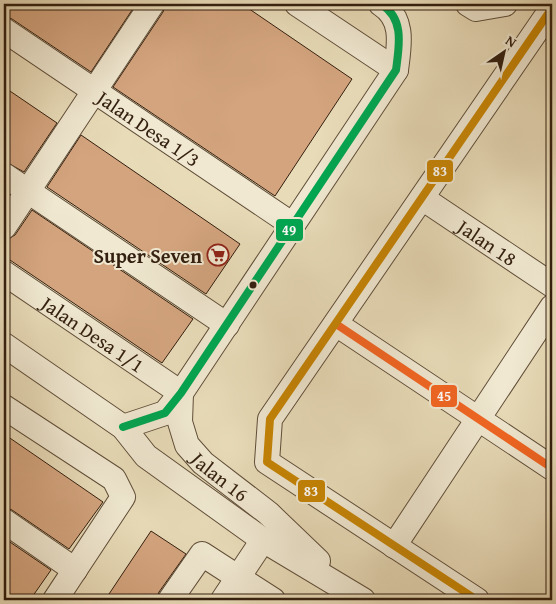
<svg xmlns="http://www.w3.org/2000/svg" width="556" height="604" font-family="'Gentium Book Plus',serif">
<rect width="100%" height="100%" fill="#e8dbb8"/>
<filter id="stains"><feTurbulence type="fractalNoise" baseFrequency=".004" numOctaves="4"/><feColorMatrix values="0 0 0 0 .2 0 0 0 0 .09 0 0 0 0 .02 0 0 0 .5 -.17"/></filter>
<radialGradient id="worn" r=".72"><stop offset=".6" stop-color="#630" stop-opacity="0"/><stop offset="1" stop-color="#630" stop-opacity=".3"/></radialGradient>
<g fill="#d3a47e" stroke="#331f0f">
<path d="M 4,4 L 136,4 L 91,72 L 12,19 L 4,16 Z"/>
<path d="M 166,4 L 242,4 L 352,79 L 275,196 L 113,87 L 163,12 Z"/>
<path d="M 4,87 L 57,123 L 24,172 L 4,161 Z"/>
<path d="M 81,135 L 240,244 L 206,294 L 47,187 Z"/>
<path d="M 32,210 L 193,319 L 162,363 L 4,256 L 4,241 L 15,235 Z"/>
<path d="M 4,434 L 103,502 L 69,549 L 12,510 L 4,507 Z"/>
<path d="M 151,531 L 186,554 L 159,592 L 156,600 L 105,600 Z"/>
<path d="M 4,538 L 51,570 L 30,600 L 4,600 Z"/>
</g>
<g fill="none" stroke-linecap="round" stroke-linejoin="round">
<g stroke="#604e39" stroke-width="26">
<g id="minor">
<path d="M 297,4 L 396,70"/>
<path d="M 468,4 L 476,9 L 505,4"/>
<path id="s1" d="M 4,30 L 293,225"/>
<path d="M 4,175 L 227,325"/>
<path id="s2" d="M 422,198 L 552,285"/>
<path d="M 4,227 L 152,4"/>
<path id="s3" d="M 4,273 L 181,393"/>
<path d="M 336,324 L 552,468"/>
<path d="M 4,345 L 123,427 L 146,456 L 263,540 L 363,600"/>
<path id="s4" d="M 181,393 L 180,422 L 187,445 L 203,463 L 268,513 L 318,561"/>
<path d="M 4,407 L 114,479 L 123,497 L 55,600"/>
<path d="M 123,427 L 165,413 L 181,393 L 396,70 C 399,46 405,19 381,4"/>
<path d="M 4,521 L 75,570"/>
<path d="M 394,546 L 552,307"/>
<path d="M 170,600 L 202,554 L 273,600"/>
<path d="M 223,600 L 263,540"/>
<path d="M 477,600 L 267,462 L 270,419 L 552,8"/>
</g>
</g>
<use href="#minor" stroke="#f0e8d1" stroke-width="24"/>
<g stroke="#f0e8d1" stroke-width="11">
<path id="bus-1" d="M 336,324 L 552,468"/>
</g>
<g stroke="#f0e8d1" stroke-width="11">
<path id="bus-2" d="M 123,427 L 165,413 L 181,393 L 396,70 C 399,46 405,19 381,4"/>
</g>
<g stroke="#f0e8d1" stroke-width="11">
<path id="bus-3" d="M 477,600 L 267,462 L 270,419 L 552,8"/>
</g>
<use href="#bus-1" stroke="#f26522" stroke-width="8"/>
<use href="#bus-2" stroke="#00a651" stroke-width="8"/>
<use href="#bus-3" stroke="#c68404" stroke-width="8"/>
</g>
<defs>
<g id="supermarket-ring" transform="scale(1.125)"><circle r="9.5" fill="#f0e8d1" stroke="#8f2418" stroke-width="1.5"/><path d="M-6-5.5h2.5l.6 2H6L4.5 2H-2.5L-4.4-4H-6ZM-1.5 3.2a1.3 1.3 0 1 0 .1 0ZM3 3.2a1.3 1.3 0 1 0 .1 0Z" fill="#8f2418"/></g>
</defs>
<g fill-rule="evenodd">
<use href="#supermarket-ring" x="218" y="255"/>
</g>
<circle fill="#331f0f" stroke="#f0e8d1" stroke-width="2" cx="253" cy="285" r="4.5"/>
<g text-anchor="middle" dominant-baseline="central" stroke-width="4" stroke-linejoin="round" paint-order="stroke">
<g font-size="20" fill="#331f0f" stroke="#f0e8d1">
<text stroke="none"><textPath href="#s1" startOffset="175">Jalan Desa 1/3</textPath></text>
<text stroke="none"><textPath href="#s2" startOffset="79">Jalan 18</textPath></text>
<text stroke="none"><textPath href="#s3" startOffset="108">Jalan Desa 1/1</textPath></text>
<text stroke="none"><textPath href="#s4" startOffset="99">Jalan 16</textPath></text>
</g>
<g font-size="20" font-weight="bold" fill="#331f0f" stroke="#f0e8d1" text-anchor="end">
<text x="202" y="255">Super Seven</text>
</g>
</g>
<g stroke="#f0e8d1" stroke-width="2">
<rect x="426" y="159" width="28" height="24" rx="5" fill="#c68404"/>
<rect x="275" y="218" width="29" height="24" rx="5" fill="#00a651"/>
<rect x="430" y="384" width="28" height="24" rx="5" fill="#f26522"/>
<rect x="297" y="479" width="29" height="24" rx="5" fill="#c68404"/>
</g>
<g font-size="14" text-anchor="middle" font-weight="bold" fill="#fff">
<text x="440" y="176">83</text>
<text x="289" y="235">49</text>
<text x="444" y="401">45</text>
<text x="311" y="496">83</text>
</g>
<rect width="556" height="604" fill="none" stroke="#e8dbb8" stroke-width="20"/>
<rect x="5" y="5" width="546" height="594" fill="none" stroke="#331f0f" stroke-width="2.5"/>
<rect x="10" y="10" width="536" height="584" fill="none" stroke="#331f0f"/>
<g transform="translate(504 52) rotate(34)" stroke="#f0e8d1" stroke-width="4" paint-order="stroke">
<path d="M0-4L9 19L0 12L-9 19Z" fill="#331f0f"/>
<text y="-8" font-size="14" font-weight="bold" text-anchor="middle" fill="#331f0f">N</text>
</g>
<rect width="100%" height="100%" filter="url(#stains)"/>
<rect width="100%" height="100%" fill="url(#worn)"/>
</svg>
